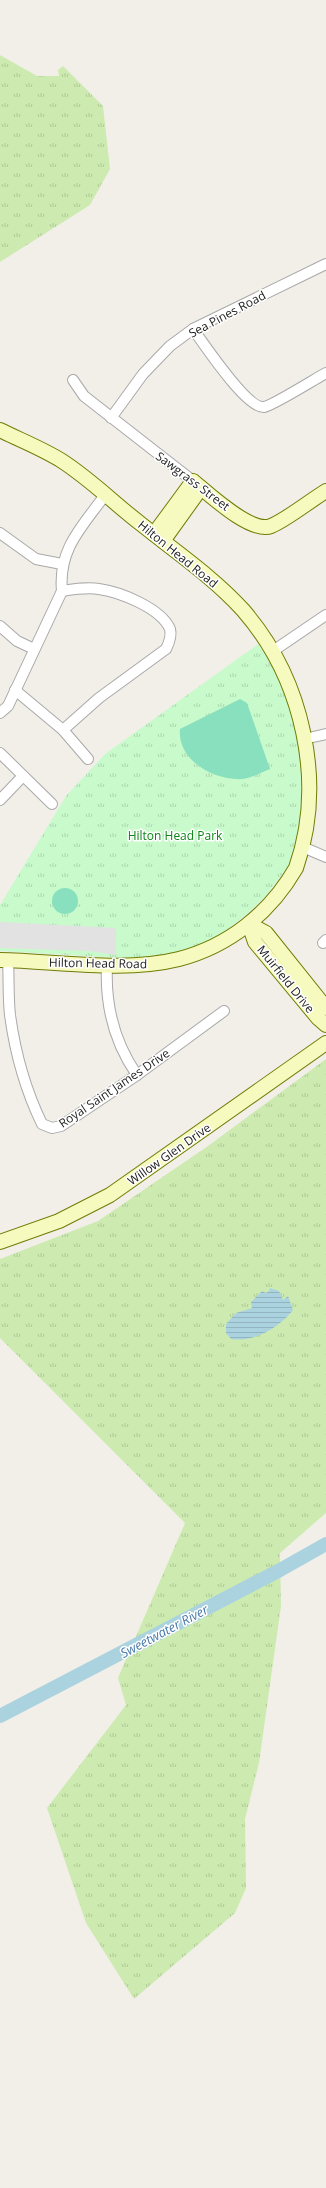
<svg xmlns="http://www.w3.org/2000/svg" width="326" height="2188" font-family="'Open Sans',sans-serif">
<defs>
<pattern id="grass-tufts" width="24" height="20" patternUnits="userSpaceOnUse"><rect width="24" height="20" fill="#cdebb0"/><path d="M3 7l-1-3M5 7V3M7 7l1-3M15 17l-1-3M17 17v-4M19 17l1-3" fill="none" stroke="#b0c997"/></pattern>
<pattern id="park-tufts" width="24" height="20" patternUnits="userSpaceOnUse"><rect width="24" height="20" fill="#c8facc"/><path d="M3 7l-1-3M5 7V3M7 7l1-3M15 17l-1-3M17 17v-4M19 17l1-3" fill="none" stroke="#acd6af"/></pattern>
<pattern id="water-rules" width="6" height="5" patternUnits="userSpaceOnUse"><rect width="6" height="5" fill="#aad3df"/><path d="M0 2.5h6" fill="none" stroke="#92b5bf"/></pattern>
</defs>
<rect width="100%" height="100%" fill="#f2efe9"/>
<g fill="url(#grass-tufts)">
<path d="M 0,55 L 37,76 L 59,76 L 58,70 L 63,66 L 103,106 L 110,169 L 90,205 L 0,262 Z"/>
<path d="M 326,1059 L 326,1513 L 280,1553 L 281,1606 L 259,1763 L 245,1819 L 246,1888 L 235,1913 L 134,1999 L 86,1923 L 47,1808 L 126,1705 L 118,1678 L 185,1523 L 0,1338 L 0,1259 L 98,1221 L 208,1146 Z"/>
</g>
<path fill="url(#park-tufts)" d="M 258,644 L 270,660 L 292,702 L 308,762 L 305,819 L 290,864 L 266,896 L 246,915 L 214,940 L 183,951 L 136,959 L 0,951 L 0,905 L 66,796 L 105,754 Z"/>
<g fill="#88e0be">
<path d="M 240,699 L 247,703 L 270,769 C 262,772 252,778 243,779 C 215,781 177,761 180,729 Z"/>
<circle cx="65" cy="901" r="13"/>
</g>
<path fill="#e2e2e2" d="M 0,922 L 116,928 L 116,955 L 89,951 L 0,948 Z"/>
<path fill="url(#water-rules)" d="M 270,1288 L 279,1291 L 283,1300 L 288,1296 L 293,1310 C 280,1327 254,1343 231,1339 L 226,1333 L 226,1324 L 236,1313 L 252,1308 L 251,1302 L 262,1291 L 266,1293 L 269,1291 Z"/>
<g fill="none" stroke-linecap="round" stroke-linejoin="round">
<path stroke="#aad3df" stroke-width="14" d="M 0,1716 L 280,1570 L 326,1544"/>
<g stroke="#a9a9a9" stroke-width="12">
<g id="street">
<path d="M 193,329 C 204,344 247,409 264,407 C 272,406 315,379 326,373"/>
<path d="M 73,380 L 84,396 L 193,481"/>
<path d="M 111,418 L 143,374 L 170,346 L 193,329 L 326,264"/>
<path d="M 0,533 L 36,559 L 62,564"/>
<path d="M 62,591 C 75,589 87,587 99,589 C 120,592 161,608 170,629 C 172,636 169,643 166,649 L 99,698 L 63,730"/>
<path d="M 62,591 C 58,549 82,527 105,495"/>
<path d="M 0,626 L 17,641 L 34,649"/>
<path d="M 273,651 L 326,615"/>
<path d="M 15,690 L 63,730 L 88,759"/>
<path d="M 0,713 L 8,706 L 62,591"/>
<path d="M 313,737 L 326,734"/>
<path d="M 0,753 L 52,804"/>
<path d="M 0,800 L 23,776"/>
<path d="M 305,848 L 326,857"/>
<path d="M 323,943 L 326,940"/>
<path d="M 8,960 C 9,978 8,997 10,1015 C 15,1052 26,1091 42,1124 L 52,1128 L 61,1126 L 137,1075 L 224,1011"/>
<path d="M 107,965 C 105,1005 114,1042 137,1075"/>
</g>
</g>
<g stroke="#707d05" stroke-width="16">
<g id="secondary">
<path d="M 0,430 C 20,440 43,449 62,461 C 90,479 115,504 141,524 C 176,552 213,577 243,610 C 303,679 326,782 296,868 C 270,913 229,946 179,959 C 123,973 57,961 0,960"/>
<path d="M 154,534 L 193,481 C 209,494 251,534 271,526 C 286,520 311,500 326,491"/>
<path d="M 163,541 L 201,488"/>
<path d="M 249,924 L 255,942 L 318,1018 L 326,1025"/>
<path d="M 249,924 L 266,933 L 326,1008"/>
<path d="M 0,1242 L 59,1221 L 110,1195 L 326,1043"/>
</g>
</g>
<use href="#street" stroke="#fff" stroke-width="10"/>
<use href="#secondary" stroke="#f7fabf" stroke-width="14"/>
</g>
<g text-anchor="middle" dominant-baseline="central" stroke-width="3" stroke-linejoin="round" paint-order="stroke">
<g font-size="12" fill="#222" stroke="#fff">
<text transform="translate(227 314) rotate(-28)">Sea Pines Road</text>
<text transform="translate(193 481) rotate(37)">Sawgrass Street</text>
<text transform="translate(178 554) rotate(39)">Hilton Head Road</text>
<text transform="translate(98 963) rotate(1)">Hilton Head Road</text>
<text transform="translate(286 979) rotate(51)">Muirfield Drive</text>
<text transform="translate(114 1088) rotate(-34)">Royal Saint James Drive</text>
<text transform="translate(169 1154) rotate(-35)">Willow Glen Drive</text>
</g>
<g font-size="12" fill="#0c8416" stroke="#fff">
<text x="175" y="835">Hilton Head Park</text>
</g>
<g font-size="13" font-style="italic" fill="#4a7aab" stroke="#fff">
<text transform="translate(164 1631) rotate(-28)">Sweetwater River</text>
</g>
</g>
</svg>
